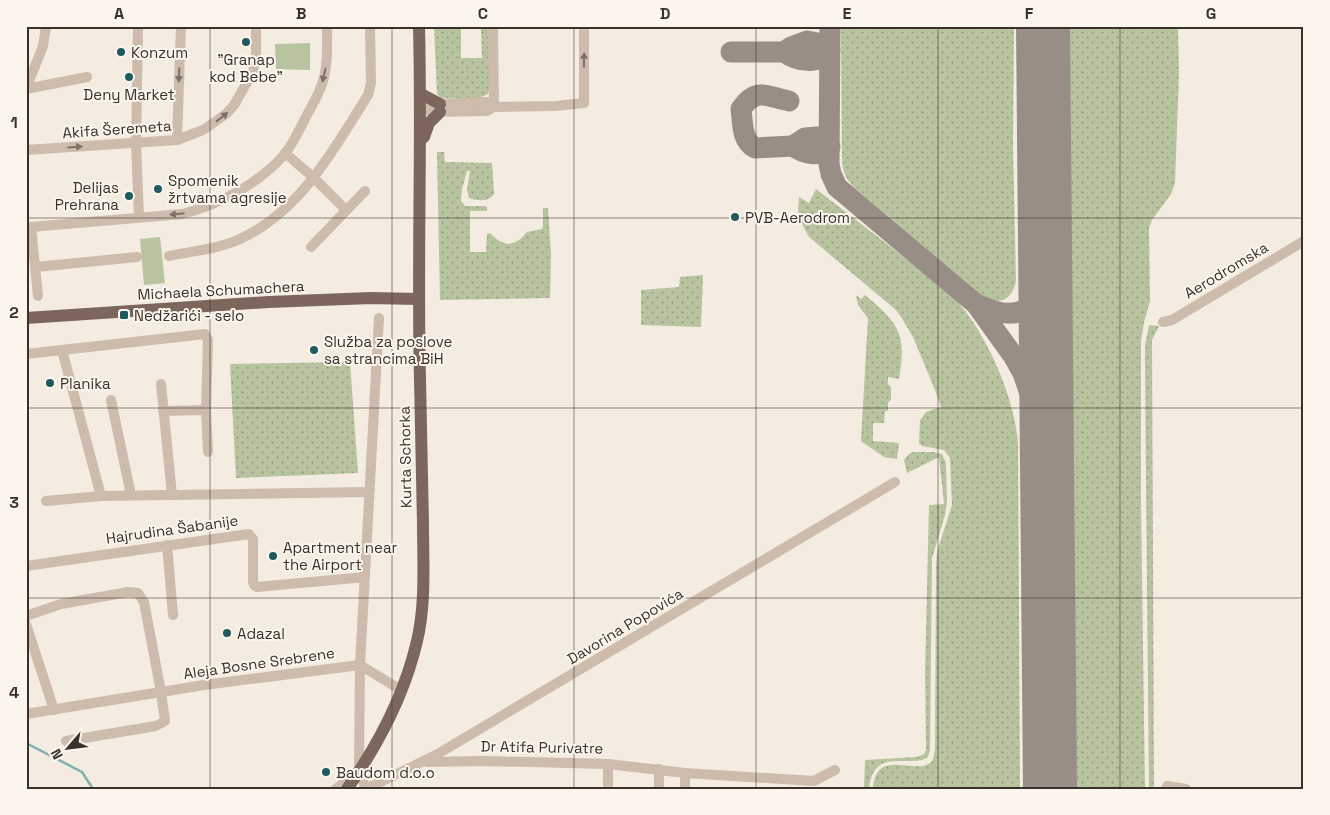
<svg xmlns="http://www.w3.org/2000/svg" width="1330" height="815" font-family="'Space Grotesk',sans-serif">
<defs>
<pattern id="grass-dots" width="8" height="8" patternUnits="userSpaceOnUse" patternTransform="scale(1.25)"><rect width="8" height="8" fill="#b8c4a0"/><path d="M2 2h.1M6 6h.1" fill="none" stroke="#97a083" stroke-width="1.8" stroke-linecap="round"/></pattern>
</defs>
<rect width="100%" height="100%" fill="#f4ebe1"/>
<g fill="url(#grass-dots)">
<path d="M 434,26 L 468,26 L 468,28 L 461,29 L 461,58 L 482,58 L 481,28 L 474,28 L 475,26 L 489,26 L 490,88 L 488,94 L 479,98 L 441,98 L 437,94 Z"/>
<path d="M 841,26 L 1014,26 L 1013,147 L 1016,282 C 1011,299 1002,305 985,298 L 855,188 C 844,178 842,169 842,155 Z"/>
<path d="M 1064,26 L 1178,26 L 1179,73 L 1175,183 L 1171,194 L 1152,220 L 1149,228 L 1150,301 L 1144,322 L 1141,341 L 1141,503 L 1145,789 L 1075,789 L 1071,592 L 1070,386 Z"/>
<path d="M 437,152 L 444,152 L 445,162 L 492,163 L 494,194 C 489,202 478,201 469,198 L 467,190 L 470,171 L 467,171 L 462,189 L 461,201 L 465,206 L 484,206 L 487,207 L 487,211 L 470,211 L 470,252 L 486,252 L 487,234 L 490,233 C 504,248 515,247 527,232 L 542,229 L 543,226 L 543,208 L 548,208 L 551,255 L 550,298 L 440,300 Z"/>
<path d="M 816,189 C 847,213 878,237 909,261 C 924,273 943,285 956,300 C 987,334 1015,398 1018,444 L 1020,789 L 873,789 C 876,745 918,778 932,761 C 934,758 934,753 935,749 L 936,567 L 937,552 L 952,505 L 950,458 L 944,450 L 922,446 L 919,443 L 920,420 L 926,412 L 941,407 L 935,390 L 913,337 L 901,317 L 896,310 L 809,237 L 800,220 L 798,211 L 799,197 L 809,203 Z"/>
<path d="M 703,275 L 701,327 L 641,325 L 641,290 L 679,287 L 680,277 Z"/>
<path d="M 856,295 L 861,299 L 865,295 C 899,324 907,333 899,379 L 888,377 L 888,384 L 891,387 L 891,400 L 888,402 L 888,411 L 885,411 L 884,423 L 873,423 L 873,441 L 899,443 L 897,459 L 884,457 L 861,441 L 868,318 L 858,305 Z"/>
<path d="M 1149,325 L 1159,326 L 1152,340 L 1154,789 L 1149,789 L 1145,374 L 1145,346 Z"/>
<path d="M 350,362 L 358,473 L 236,478 L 230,364 Z"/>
<path d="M 913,452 L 934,452 L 942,454 L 946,463 L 947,502 L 945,515 L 932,558 L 930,751 L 927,758 L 922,760 C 896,764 873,752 869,789 L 864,789 L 865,760 L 917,757 L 924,754 L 926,750 L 925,673 L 929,505 L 944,504 L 939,457 L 907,473 L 904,460 L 909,454 Z"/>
</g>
<g fill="#b8c4a0">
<path d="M 310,43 L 310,70 L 276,69 L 275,44 Z"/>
<path d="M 160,237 L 165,283 L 144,285 L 140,239 Z"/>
</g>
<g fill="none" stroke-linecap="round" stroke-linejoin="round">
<path stroke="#7fb0b2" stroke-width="2.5" d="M 26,743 L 82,772 L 93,789"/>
<g stroke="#988e86" stroke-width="21">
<path d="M 830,26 L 829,164 L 831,174 L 837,187 L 976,304 L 1014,357 L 1023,373 L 1047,444"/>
<path d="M 807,41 L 823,44 L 830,50 C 819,65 797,62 784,52 L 791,47 Z"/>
<path d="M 731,52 L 784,52"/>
<path d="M 789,101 C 768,97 757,86 741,109 C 743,123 741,140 755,148 L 793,146"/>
<path d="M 817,137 L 826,142 L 830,147 C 819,158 804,154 793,146 L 805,138 Z"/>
<path d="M 976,304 C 1011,320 1031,318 1045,279"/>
</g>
<path stroke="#988e86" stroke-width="54" d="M 1043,26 L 1050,789"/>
<g stroke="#cdbbac" stroke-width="10">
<path d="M 138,26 L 136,144 L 139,217"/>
<path d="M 493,26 L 494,107"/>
<path d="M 26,89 L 43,46 L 46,26"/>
<path d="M 26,89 L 87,77"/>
<path d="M 434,104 L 487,102 L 494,107"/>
<path d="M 421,107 L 432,112 L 487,111 L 494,107 L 556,106 L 584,103 L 584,27"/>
<path d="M 177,140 L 181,26"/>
<path d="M 26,150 L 177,140 L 203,130 L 226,114 L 234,105 L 253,72 L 256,55 L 256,26"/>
<path d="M 285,153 L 314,178 L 346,210"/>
<path d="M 311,247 L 365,191"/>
<path d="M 169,256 C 193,251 218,249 240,239 C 301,211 334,149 368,95 L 371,83 L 370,26"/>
<path d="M 36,267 L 137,257"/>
<path d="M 38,296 L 31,227 L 182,214 C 219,205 258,184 284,155 C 293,144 300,128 307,115 C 314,102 323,87 325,72 C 328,58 327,41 327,26"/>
<path d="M 1163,322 L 1172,320 L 1304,241"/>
<path d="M 62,350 L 101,496"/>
<path d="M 26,354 L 205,334 L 208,340 L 206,410 L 208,452"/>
<path d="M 161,384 L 172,495"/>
<path d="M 111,400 L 131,495"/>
<path d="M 163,411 L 206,410"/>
<path d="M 46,501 L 101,496 L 369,492"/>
<path d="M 167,545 L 173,615"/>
<path d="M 26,566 L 249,534 L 253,539 L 253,582 L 254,585 L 257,587 L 365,577"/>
<path d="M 26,616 L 61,604 L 128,592 L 138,593 L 144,602 L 161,692 L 165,721 L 156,726 L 66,741"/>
<path d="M 26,624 L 54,710"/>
<path d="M 26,714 L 204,685 L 360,665 L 401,690"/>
<path d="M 427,762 L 483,761 L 608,764 L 685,773 L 814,781 L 835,770"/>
<path d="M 1167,786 L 1186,789"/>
<path d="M 336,789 L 354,775"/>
<path d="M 366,789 L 436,755 L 895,482"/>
<path d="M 366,789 L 359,771 L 360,665 L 379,318"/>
<path d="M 608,789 L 608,764"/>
<path d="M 659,789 L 659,769"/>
<path d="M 685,789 L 685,773"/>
</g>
<g stroke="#7d675c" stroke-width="12">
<path d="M 421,94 L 440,104"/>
<path d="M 424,137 L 429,123 L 440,112"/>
<path d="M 26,318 L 269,302 L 371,298 L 418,299"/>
<path d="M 347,789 C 378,745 405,693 417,641 C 426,604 423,561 423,524 C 422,475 421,427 420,379 C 417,261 422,144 419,26"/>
</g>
</g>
<defs><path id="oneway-solid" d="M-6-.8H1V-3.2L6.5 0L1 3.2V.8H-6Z" transform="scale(1.25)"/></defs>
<g fill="#7d6f65">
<use href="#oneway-solid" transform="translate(584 60) rotate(-89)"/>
<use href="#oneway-solid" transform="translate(179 75) rotate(92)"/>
<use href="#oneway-solid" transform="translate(324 75) rotate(103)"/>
<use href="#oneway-solid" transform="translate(222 117) rotate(-38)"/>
<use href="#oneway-solid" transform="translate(75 147) rotate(-3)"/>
<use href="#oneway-solid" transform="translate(177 214) rotate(174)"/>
</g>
<path fill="none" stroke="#3b302b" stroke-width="1" stroke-opacity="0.55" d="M 210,26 L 210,789M 392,26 L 392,789M 574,26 L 574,789M 756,26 L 756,789M 938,26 L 938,789M 1120,26 L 1120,789M 26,218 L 1304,218M 26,408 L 1304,408M 26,598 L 1304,598"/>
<g fill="#1f5a5e" stroke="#fbf5ee" stroke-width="2">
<circle cx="246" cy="42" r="5"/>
<circle cx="121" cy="52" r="5"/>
<circle cx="129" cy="77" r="5"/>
<circle cx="158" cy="189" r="5"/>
<circle cx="129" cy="196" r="5"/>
<circle cx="735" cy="217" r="5"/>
<rect x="119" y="310" width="10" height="10" rx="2.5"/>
<circle cx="314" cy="350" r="5"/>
<circle cx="50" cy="383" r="5"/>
<circle cx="273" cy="556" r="5"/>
<circle cx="227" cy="633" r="5"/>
<circle cx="326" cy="772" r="5"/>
</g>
<g text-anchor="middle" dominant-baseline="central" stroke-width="4" stroke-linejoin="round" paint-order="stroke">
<g font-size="15" fill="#3b302b" stroke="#fbf5ee" text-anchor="start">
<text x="131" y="52">Konzum</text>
<text x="246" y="59" text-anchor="middle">"Granap<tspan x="246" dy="17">kod Bebe"</tspan></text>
<text x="129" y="94" text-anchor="middle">Deny Market</text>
<text x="168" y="180">Spomenik<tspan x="168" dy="17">žrtvama agresije</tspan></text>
<text x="119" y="187" text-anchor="end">Delijas<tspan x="119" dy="17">Prehrana</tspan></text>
<text x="745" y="217">PVB-Aerodrom</text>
<text x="134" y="315">Nedžarići - selo</text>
<text x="324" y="341">Služba za poslove<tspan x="324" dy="17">sa strancima BiH</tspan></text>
<text x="60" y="383">Planika</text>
<text x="283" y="547">Apartment near<tspan x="283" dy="17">the Airport</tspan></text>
<text x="237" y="633">Adazal</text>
<text x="336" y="772">Baudom d.o.o</text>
</g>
<g font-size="15" fill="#3b302b" stroke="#fbf5ee">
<text transform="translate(117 129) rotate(-4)">Akifa Šeremeta</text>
<text transform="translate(1226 270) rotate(-31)">Aerodromska</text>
<text transform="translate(221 290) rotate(-3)">Michaela Schumachera</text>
<text transform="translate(405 457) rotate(-91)">Kurta Schorka</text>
<text transform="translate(172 529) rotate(-8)">Hajrudina Šabanije</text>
<text transform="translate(625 626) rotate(-31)">Davorina Popovića</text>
<text transform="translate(259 663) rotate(-8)">Aleja Bosne Srebrene</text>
<text transform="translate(542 747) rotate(1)">Dr Atifa Purivatre</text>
</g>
</g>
<rect width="1330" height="815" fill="none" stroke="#fbf5ee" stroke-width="55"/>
<g transform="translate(68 748) rotate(242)" stroke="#fbf5ee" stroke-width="4" paint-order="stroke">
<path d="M0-4L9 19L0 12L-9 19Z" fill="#3b302b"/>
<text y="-8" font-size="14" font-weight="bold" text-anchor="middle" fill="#3b302b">N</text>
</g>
<rect x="28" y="28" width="1274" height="760" fill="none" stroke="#3b302b" stroke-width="2"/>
<g font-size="16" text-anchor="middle" font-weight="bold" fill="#3b302b">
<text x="119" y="19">A</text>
<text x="301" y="19">B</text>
<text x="483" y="19">C</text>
<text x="665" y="19">D</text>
<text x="847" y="19">E</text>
<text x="1029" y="19">F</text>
<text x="1211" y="19">G</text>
<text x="14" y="128">1</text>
<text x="14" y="318">2</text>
<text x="14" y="508">3</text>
<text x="14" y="698">4</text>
</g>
</svg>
